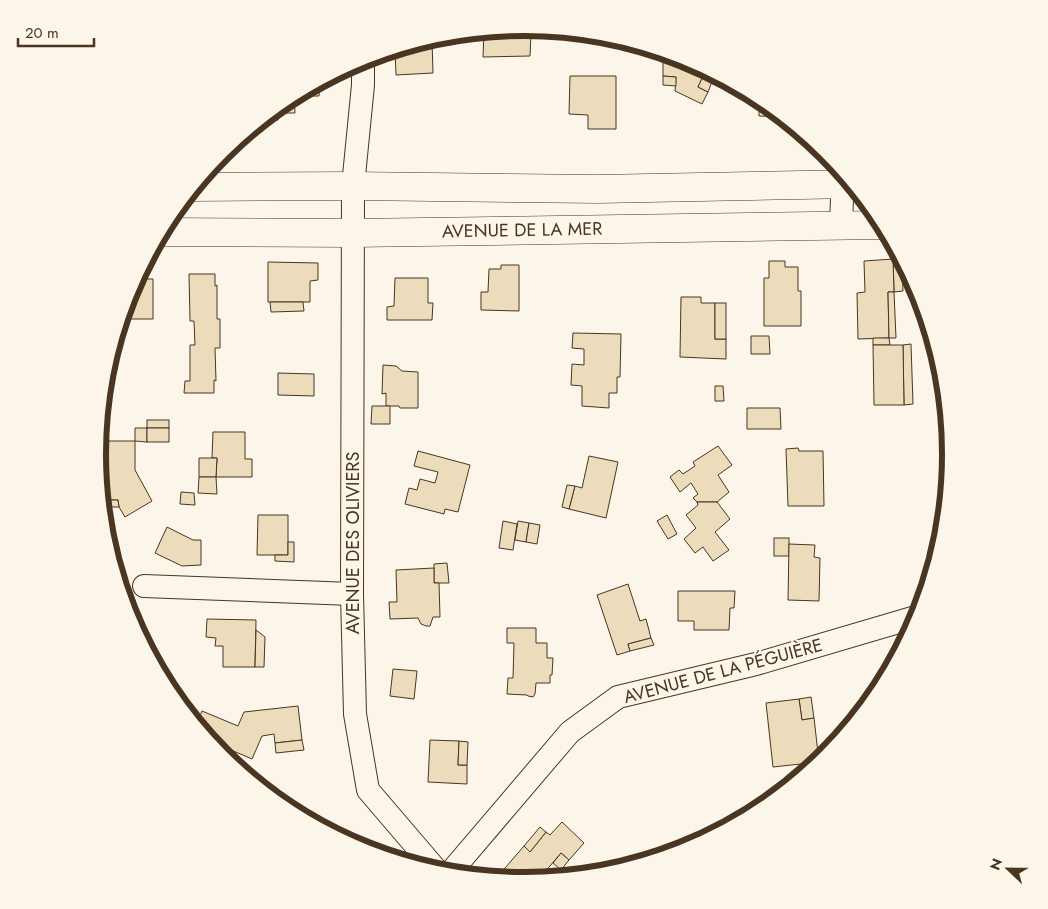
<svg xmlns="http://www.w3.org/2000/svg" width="1048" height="909" font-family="Jost,sans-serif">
<rect width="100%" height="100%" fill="#fbf6e9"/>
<g fill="#ecdcbc" stroke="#4a3520">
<path d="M 524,28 L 525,28 L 525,34 L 531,34 L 530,56 L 483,57 L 484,31 Z"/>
<path d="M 428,39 L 432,40 L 433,73 L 396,75 L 395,49 Z"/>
<path d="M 663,53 L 688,60 L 695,64 L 695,69 L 704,74 L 698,87 L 708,92 L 702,104 L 675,91 L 676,77 L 663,76 Z"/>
<path d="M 704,74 L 713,79 L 708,92 L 698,87 Z"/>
<path d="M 570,76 L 616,76 L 616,129 L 588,129 L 588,115 L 569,114 Z"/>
<path d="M 663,76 L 676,77 L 676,86 L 663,85 Z"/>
<path d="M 320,82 L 319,96 L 311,96 L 311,87 Z"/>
<path d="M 311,87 L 311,96 L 293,96 Z"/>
<path d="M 293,96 L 294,96 L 295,113 L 278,113 L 278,107 Z"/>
<path d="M 759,98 L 761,100 L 783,117 L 759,116 Z"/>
<path d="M 278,107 L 278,120 L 263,120 L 263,119 Z"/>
<path d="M 893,259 L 902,260 L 903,291 L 894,292 Z"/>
<path d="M 893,259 L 894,292 L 888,292 L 889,338 L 858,339 L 857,293 L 865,292 L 864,261 Z"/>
<path d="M 769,261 L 785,261 L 785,267 L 798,267 L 798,291 L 801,291 L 801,326 L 764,326 L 764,278 L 769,278 Z"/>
<path d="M 268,262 L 318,263 L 318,280 L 310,281 L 310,302 L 268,302 Z"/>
<path d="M 501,265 L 519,265 L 519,311 L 481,310 L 481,292 L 488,292 L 489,269 L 501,269 Z"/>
<path d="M 189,274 L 215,274 L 215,286 L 217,285 L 217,319 L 220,319 L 220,348 L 215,348 L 216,381 L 214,380 L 214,393 L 184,393 L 185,381 L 190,381 L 190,345 L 195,345 L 194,321 L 190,321 Z"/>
<path d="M 395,278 L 428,278 L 428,303 L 433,303 L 432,320 L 387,320 L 387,307 L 394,306 Z"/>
<path d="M 136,279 L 153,279 L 153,319 L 121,319 L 130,291 Z"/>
<path d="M 888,292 L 894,292 L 896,338 L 889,338 Z"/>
<path d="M 681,297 L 701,297 L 701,303 L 715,303 L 715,339 L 726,339 L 726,359 L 680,357 Z"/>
<path d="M 270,302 L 303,302 L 304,311 L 271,312 Z"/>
<rect x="715" y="303" width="11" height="36"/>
<path d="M 573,333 L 621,334 L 620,377 L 617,377 L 617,393 L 609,393 L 609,408 L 582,406 L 582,386 L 571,385 L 572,364 L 584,365 L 584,349 L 572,348 Z"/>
<path d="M 751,336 L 769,336 L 770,354 L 751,354 Z"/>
<path d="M 873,338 L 889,338 L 890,345 L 873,345 Z"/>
<path d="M 911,344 L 913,404 L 904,405 L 903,345 Z"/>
<path d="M 873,345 L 903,345 L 904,405 L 874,405 Z"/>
<path d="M 383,365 L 396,366 L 402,371 L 418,372 L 418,408 L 400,408 L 399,406 L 386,406 L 386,393 L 382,394 Z"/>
<path d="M 278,373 L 314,374 L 314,396 L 278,395 Z"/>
<path d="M 715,386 L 723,386 L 724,401 L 715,401 Z"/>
<path d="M 372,406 L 390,406 L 390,424 L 371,424 Z"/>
<path d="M 747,408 L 780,408 L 781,429 L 747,429 Z"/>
<rect x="147" y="420" width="22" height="8"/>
<path d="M 135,428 L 147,428 L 147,442 L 135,441 Z"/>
<rect x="147" y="428" width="22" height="14"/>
<path d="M 213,432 L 245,432 L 245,459 L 252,459 L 252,477 L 216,477 L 217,458 L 212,458 Z"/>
<path d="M 108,441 L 135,441 L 135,470 L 152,501 L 125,517 L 119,507 L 118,500 L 110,500 L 110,507 L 102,507 L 99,474 L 103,473 L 102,457 L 108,457 Z"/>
<path d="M 718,446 L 732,465 L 718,475 L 729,492 L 717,502 L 697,502 L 693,498 L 698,494 L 691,483 L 680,492 L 670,477 L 679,470 L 683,474 L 695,466 L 693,462 Z"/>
<path d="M 798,448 L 799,451 L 823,451 L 824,506 L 788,506 L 786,449 Z"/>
<path d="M 418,451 L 470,465 L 458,512 L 445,509 L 444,514 L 405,504 L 409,488 L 417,490 L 420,479 L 435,483 L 438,472 L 414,466 Z"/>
<path d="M 589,456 L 618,462 L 606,518 L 569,509 L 575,486 L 582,488 Z"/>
<path d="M 199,458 L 217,458 L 216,477 L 199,477 Z"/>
<path d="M 199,477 L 216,477 L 217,494 L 198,493 Z"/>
<path d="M 567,485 L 575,486 L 569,509 L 562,507 Z"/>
<path d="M 181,492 L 194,493 L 195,505 L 180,504 Z"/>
<path d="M 110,500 L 118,500 L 119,507 L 110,507 Z"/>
<path d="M 697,502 L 717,502 L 730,519 L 715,532 L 729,550 L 713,561 L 703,547 L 695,553 L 684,539 L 696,528 L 686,515 L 698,505 Z"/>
<path d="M 258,515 L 288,515 L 288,555 L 257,555 Z"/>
<path d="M 667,515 L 677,534 L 668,539 L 657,521 Z"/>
<path d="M 503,521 L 517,524 L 513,550 L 499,548 Z"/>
<path d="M 518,521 L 529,523 L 526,542 L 515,540 Z"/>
<path d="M 529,523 L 540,525 L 537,544 L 526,542 Z"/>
<path d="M 167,527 L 193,540 L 201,540 L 201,565 L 182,566 L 155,553 Z"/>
<rect x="774" y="538" width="15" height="18"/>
<path d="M 288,542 L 294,542 L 294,562 L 275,561 L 275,555 L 288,555 Z"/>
<path d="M 789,544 L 815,545 L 814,557 L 820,558 L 819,601 L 788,600 Z"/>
<path d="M 447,563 L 449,583 L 434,583 L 434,564 Z"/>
<path d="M 434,568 L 434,583 L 439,583 L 440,617 L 433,617 L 430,626 L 426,626 L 421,624 L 418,618 L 390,619 L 389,602 L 397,602 L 396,570 Z"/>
<path d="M 628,584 L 640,621 L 646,619 L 651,638 L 628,644 L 630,651 L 617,655 L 597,595 Z"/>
<path d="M 678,591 L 735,591 L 734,608 L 730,608 L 729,630 L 694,630 L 694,621 L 678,621 Z"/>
<path d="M 207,619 L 256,620 L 255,667 L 223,667 L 223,646 L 215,646 L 216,638 L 206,637 Z"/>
<path d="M 507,628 L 536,628 L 536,643 L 547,643 L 547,658 L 553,658 L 552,675 L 550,675 L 550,683 L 536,683 L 535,694 L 533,697 L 528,696 L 527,695 L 507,694 L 508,678 L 513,678 L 514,643 L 507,643 Z"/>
<path d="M 256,630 L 265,637 L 264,667 L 255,667 Z"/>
<path d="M 651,638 L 654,645 L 630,651 L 628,644 Z"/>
<path d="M 393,669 L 417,671 L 414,699 L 390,696 Z"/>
<path d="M 811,697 L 814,718 L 802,720 L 799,699 Z"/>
<path d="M 799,699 L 802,720 L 814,718 L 819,762 L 773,767 L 766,703 Z"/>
<path d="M 298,706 L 302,740 L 275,743 L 274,734 L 262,736 L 252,759 L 210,741 L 196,725 L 202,711 L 238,726 L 244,712 Z"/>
<path d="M 302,740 L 304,750 L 276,753 L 275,743 Z"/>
<path d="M 430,740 L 459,741 L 458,765 L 467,765 L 467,784 L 428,782 Z"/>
<path d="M 459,741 L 468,742 L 467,765 L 458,765 Z"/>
<path d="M 562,822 L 584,843 L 569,860 L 561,853 L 538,880 L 524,882 L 503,879 L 499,875 L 524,846 L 530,852 L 546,832 L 550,835 Z"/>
<path d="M 540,827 L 546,832 L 530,852 L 524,846 Z"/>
<path d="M 561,853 L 569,860 L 561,870 L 553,863 Z"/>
</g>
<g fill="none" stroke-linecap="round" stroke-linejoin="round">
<g stroke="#4a3520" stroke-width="24">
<g id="street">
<path d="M 363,59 L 363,85 L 353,186 L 352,594 L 355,714 L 368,790 L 439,873"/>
<path d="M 841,224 L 843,174"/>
<path d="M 144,586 L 352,594"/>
<path d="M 449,874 L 570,732 L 618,697 L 756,664 L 919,616"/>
</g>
</g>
<g stroke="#4a3520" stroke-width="29">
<g id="secondary">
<path d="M 194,187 L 353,186 L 598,189 L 852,184"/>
<path d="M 161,232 L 353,233 L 883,225"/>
</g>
</g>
<use href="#street" stroke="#fbf6e9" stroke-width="22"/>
<use href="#secondary" stroke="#fbf6e9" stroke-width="28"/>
</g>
<g text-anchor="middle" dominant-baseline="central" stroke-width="4" stroke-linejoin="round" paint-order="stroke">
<g font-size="18" fill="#4a3520" stroke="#fbf6e9">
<text transform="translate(522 230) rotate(-1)">AVENUE DE LA MER</text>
<text transform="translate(353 543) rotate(-90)">AVENUE DES OLIVIERS</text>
<text transform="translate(723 671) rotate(-15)">AVENUE DE LA PÉGUIÈRE</text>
</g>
</g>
<path d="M0 0H1048V909H0ZM106 454a418 418 0 1 1 836 0a418 418 0 1 1-836 0Z" fill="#fbf6e9" fill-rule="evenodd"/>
<path fill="none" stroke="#4a3520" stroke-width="6" d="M106 454a418 418 0 1 1 836 0a418 418 0 1 1-836 0Z"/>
<g transform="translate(1008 869) rotate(292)" stroke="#fbf6e9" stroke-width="4" paint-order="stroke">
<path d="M0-4L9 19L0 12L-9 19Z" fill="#4a3520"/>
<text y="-8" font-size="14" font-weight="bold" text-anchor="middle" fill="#4a3520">N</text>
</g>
<path d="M18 38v8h76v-8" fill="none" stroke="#4a3520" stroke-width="2.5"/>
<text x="25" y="38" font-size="15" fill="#4a3520" stroke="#fbf6e9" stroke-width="4" paint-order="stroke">20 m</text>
</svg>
